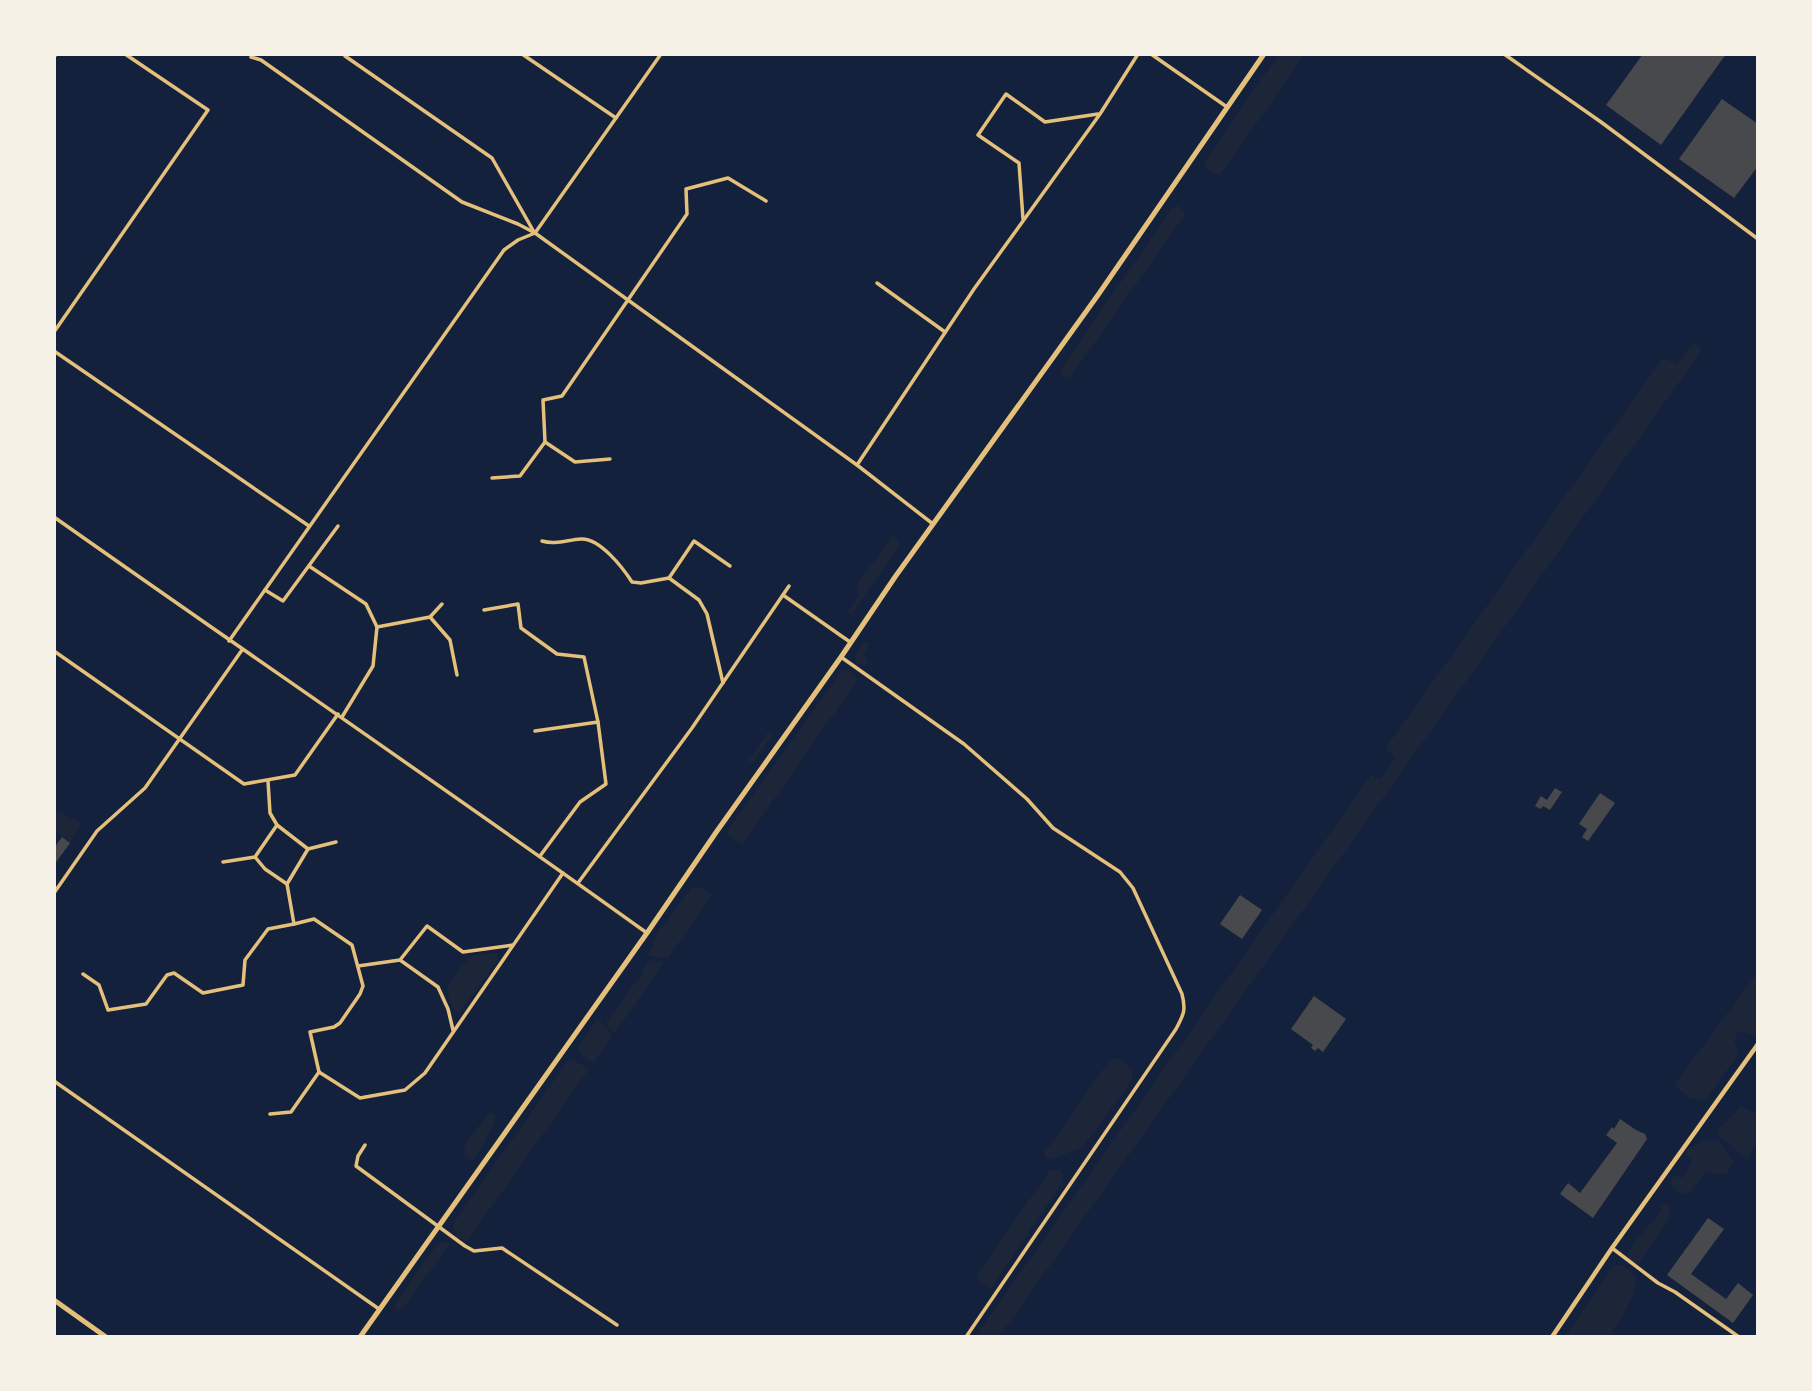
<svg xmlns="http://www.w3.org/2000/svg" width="1812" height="1391" font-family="'Noto Sans',sans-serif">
<rect width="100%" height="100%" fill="#14213d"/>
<g fill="#1d2539">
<path d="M 1279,54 L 1305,54 L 1220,175 L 1213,173 L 1205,165 L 1205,161 Z"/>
<path d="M 1178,206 L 1184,211 L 1184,216 L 1071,376 L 1066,378 L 1060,373 L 1061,369 L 1172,208 Z"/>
<path d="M 1694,343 L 1702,350 L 999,1337 L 975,1337 L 1371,775 L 1380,779 L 1395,757 L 1385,749 L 1663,358 L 1676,364 Z"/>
<path d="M 892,536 L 897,539 L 900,544 L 851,615 L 848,612 L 859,595 L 856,586 Z"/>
<path d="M 864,641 L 869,644 L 863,655 L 869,661 L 864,667 L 857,663 L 855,657 Z"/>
<path d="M 843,669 L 848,670 L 858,679 L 742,845 L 726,833 Z"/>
<path d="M 770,731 L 772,735 L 753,763 L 750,762 L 749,760 L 768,732 Z"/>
<path d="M 58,811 L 82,824 L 70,842 L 56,832 L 54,834 L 54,816 Z"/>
<path d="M 699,887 L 712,894 L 668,958 L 648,956 L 658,932 L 692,888 Z"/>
<path d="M 497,953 L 498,960 L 459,1013 C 450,1009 449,998 447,988 C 453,980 464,960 473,956 C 480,953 489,954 497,953 Z"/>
<path d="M 650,960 L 664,962 L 615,1033 L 606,1023 L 634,983 L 636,984 L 643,975 L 641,973 Z"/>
<path d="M 1758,972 L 1758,1029 L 1753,1035 L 1739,1031 L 1734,1040 L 1739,1053 L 1706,1100 L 1691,1099 L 1674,1085 Z"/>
<path d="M 597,1019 L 612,1035 L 594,1063 L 579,1053 L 578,1046 Z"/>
<path d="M 1115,1058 L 1122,1061 L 1132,1070 L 1132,1080 L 1082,1148 L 1054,1158 L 1048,1159 L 1044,1156 L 1045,1152 L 1109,1061 Z"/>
<path d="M 570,1060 L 575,1061 L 589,1069 L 467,1241 L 456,1237 L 453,1227 L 454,1222 L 567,1062 Z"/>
<path d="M 1741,1106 L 1755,1113 L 1758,1112 L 1758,1142 C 1752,1148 1752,1153 1747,1160 L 1717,1134 L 1719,1128 Z"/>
<path d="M 490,1111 L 497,1116 L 482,1147 L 473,1160 L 465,1156 L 464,1148 L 467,1142 Z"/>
<path d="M 1708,1139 L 1719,1141 L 1734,1162 L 1727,1173 L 1717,1174 L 1706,1172 L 1690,1192 L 1680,1195 L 1669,1183 L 1675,1175 L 1682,1178 L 1692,1162 L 1686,1153 L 1687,1149 Z"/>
<path d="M 1050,1170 L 1060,1170 L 1063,1175 L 1062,1183 L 991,1289 L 979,1283 L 977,1276 L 979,1272 Z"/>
<path d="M 1666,1204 L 1671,1207 L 1668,1220 L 1640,1261 L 1635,1264 L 1627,1258 C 1629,1240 1656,1225 1662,1206 Z"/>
<path d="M 443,1242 L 450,1243 L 406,1305 L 399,1311 L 394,1305 L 436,1246 Z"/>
<path d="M 1622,1265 L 1636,1276 C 1637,1299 1620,1318 1608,1337 L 1565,1337 L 1613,1266 Z"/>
</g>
<g fill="#48494c">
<path d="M 1643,54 L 1726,54 L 1661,145 L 1606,105 Z"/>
<path d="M 1722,99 L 1758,124 L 1758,166 L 1734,198 L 1679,159 Z"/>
<path d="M 1555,788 L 1562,792 L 1550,810 L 1543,806 L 1541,809 L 1535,806 L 1541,796 L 1547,800 Z"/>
<path d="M 1600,793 L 1615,803 L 1588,841 L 1582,837 L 1587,829 L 1579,824 Z"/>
<path d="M 62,837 L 70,843 L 54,865 L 54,848 Z"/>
<path d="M 1240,895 L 1262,910 L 1242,939 L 1220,924 Z"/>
<path d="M 1314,996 L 1346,1019 L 1323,1052 L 1318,1048 L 1315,1051 L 1311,1048 L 1313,1045 L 1291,1029 Z"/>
<path d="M 1620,1119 L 1636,1130 L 1645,1134 L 1647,1139 L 1593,1218 L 1560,1194 L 1568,1183 L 1580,1193 L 1617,1143 L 1606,1135 L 1612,1127 L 1614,1129 Z"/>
<path d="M 1708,1218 L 1724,1229 L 1691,1274 L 1726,1299 L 1738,1283 L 1753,1295 L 1733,1323 L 1667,1275 Z"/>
</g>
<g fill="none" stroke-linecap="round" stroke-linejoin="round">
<g stroke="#e5c07b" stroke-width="3.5">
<path d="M 522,54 L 616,118"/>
<path d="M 1151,54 L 1227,107"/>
<path d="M 1504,54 L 1601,122 L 1758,239"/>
<path d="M 345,56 L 492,158 L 534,232"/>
<path d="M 251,57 L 261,60 L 462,202 L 518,224 L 535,233 L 857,465 L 933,524"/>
<path d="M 1023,219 L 1019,163 L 978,135 L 1006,94 L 1045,122 L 1098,114"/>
<path d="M 877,283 L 945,332"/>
<path d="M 54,332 L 208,110 L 125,54"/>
<path d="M 54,351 L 309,526"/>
<path d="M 545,442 L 543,400 L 562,396 L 687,214 L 686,189 L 728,178 L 766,201"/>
<path d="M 545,442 L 575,462 L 610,459"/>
<path d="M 857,465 L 974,289 L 1100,114 L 1138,54"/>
<path d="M 492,478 L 520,476 L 545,442"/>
<path d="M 54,517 C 251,656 451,792 647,933"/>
<path d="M 542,541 C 555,545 567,540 581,539 C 600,538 623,568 632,582 L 641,583 L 669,578 L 699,600 L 707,614 L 723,683"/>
<path d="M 309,566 L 366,604 L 377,627 L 373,666 L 342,717"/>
<path d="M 669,578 L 694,541 L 730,566"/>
<path d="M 265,590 L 283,601 L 338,526"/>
<path d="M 783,595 L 850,642"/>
<path d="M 484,610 L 518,604 L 521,628 L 557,654 L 584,657 L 598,722 L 606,784 L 580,802 L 540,856"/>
<path d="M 430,617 L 450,640 L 457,675"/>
<path d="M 377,627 L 430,617 L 442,604"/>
<path d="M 229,641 L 504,250 L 518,240 L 535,233 L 661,54"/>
<path d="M 54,651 L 244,784 L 295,775 L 338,714"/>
<path d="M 841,657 L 964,744 L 1027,799 L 1053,828 L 1120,872 L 1133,888 L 1182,994 C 1186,1010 1184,1014 1176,1029 L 966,1337"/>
<path d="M 535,731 L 598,722"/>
<path d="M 268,781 L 270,813 L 277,825 L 308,849 L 336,842"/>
<path d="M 255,857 L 265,869 L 287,884"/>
<path d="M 223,862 L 255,857 L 277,825"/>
<path d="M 578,883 L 692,728 L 789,586"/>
<path d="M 54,893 L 97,831 L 145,788 L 242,650"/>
<path d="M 400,960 L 427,926 L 463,952 L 513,945"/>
<path d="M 358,966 L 400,960 L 438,987 L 448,1009 L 453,1030"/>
<path d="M 83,974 L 99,985 L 108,1010 L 146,1004 L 167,975 L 174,973 L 203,993 L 243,985 L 245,960 L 268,929 L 294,924 L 287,884 L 308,849"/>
<path d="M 319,1072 L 360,1098 L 405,1090 L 425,1073 L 563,873"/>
<path d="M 54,1081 L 379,1309"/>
<path d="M 270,1114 L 291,1112 L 319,1072 L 310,1032 L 334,1027 L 340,1023 L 360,994 L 363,986 L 352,945 L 314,919 L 294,924"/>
<path d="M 365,1145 L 358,1156 L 356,1166 L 465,1246 L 474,1251 L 502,1248 L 617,1325"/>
<path d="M 1612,1248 L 1658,1283 L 1675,1292 L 1739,1337"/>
</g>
<g stroke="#e5c07b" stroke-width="4.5">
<path d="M 54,56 L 56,54"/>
<path d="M 1552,1337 L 1612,1248 L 1758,1044"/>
</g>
<g stroke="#e5c07b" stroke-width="5">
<path d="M 54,1300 L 106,1337"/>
<path d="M 360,1337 L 647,933 L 717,831 L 841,657 L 895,577 L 1098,295 L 1264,54"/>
</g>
</g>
<rect width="1812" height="1391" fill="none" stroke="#f6f1e7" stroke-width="112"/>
</svg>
